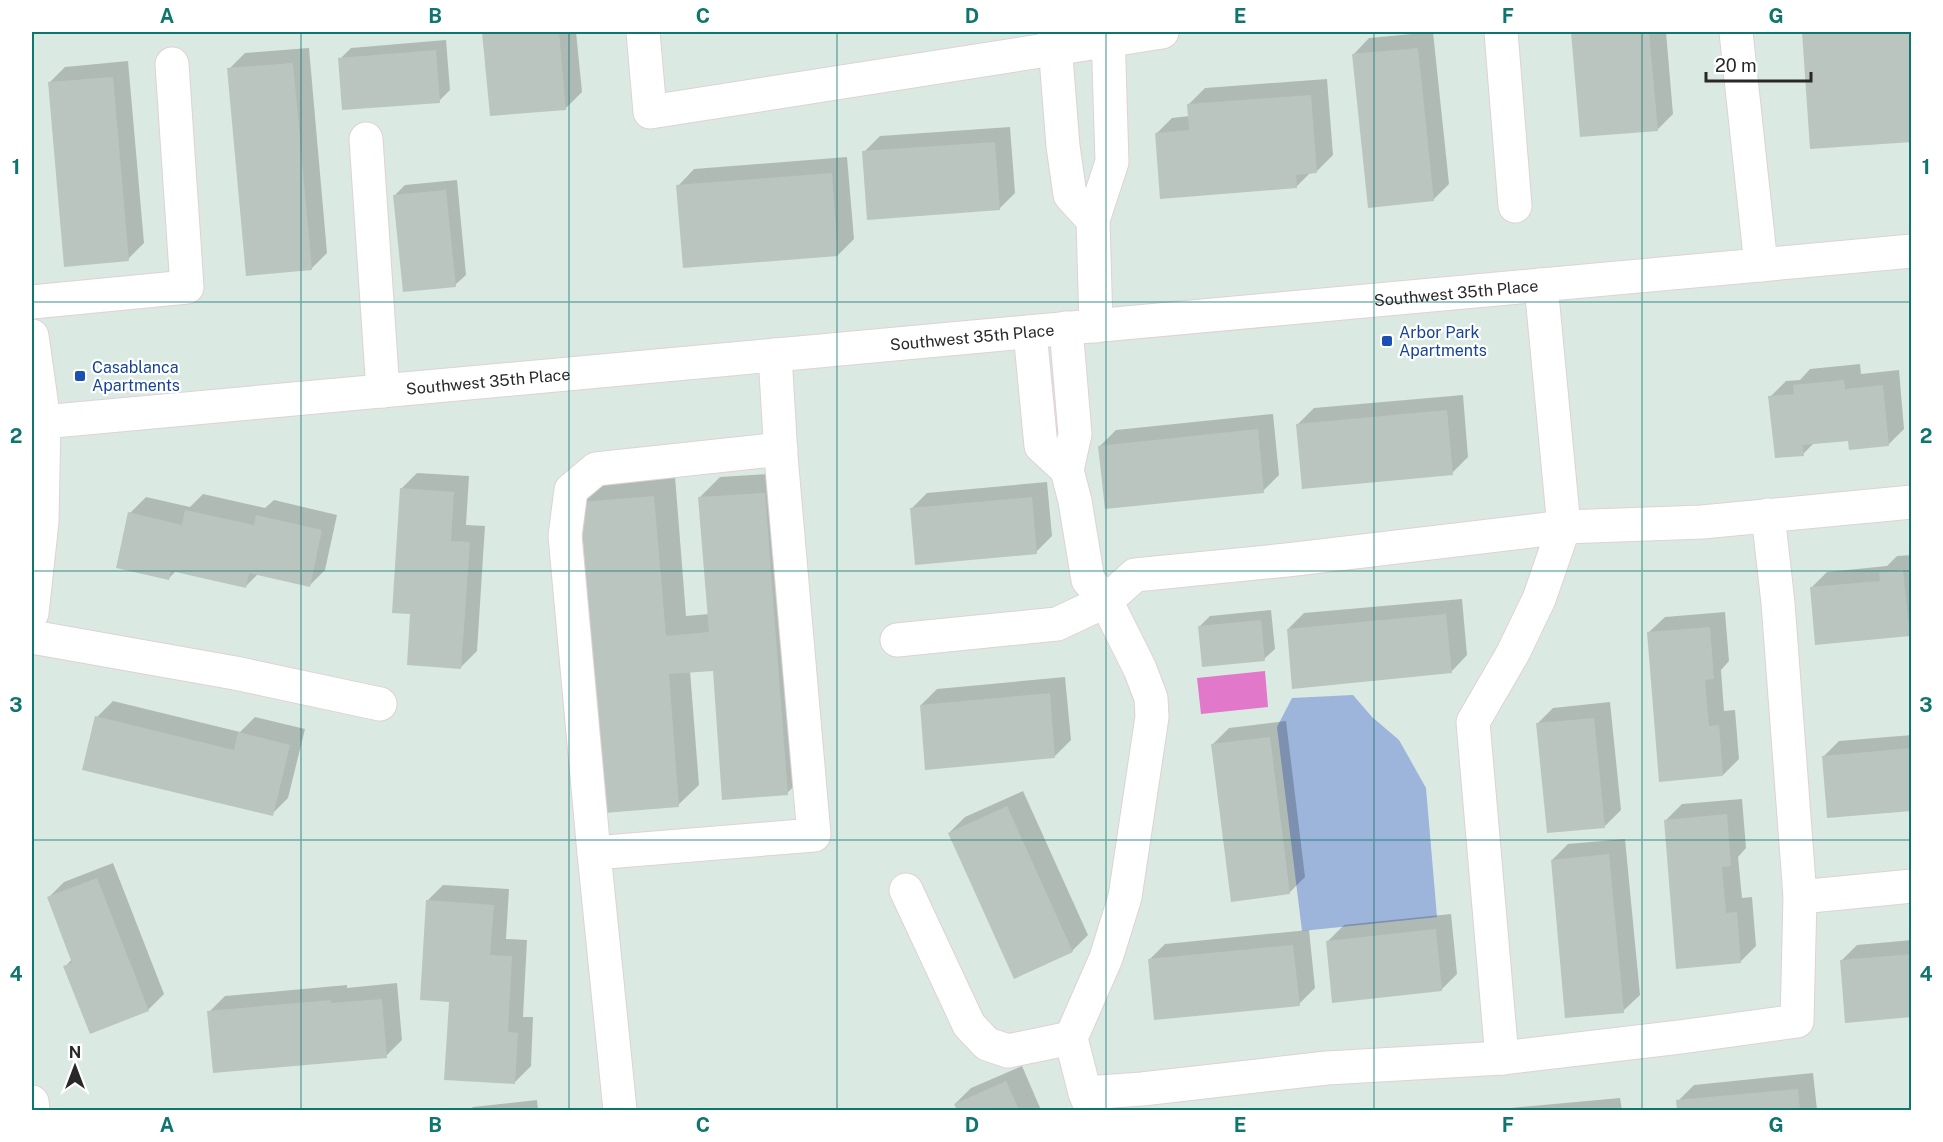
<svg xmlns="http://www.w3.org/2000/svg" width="1943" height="1142" font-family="'Public Sans',sans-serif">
<rect width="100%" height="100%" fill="#dbe9e3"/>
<path fill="#9db4db" d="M 1353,695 L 1372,717 L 1399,740 L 1426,788 L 1437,917 L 1302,931 L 1277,727 L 1292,698 Z"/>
<path fill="#e178c9" d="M 1265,671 L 1268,707 L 1201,714 L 1197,678 Z"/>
<g fill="#0003">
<path d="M 484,32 L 576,32 L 582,92 L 566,108 L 491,114 Z"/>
<path d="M 1433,32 L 1449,184 L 1433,200 L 1353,55 L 1369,38 Z"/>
<path d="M 1572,32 L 1666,32 L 1673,114 L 1657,130 L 1581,136 Z"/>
<path d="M 1803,32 L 1912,32 L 1912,141 L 1811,147 Z"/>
<path d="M 446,40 L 450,90 L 439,101 L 340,59 L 351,48 Z"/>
<path d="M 309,48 L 327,253 L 311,269 L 229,69 L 245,53 Z"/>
<path d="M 128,61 L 144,243 L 128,259 L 49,83 L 65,67 Z"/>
<path d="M 1327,79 L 1333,155 L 1317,171 L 1311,172 L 1296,187 L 1156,134 L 1172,118 L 1190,116 L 1189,104 L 1205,88 Z"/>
<path d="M 1010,127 L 1015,193 L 999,209 L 864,152 L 880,136 Z"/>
<path d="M 847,157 L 854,239 L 838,255 L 678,186 L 694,169 Z"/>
<path d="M 457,180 L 466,275 L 455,285 L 395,195 L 405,185 Z"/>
<path d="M 1860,364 L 1861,374 L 1899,370 L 1904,429 L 1888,445 L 1849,439 L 1815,442 L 1803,454 L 1770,397 L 1786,381 L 1800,380 L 1810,369 Z"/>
<path d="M 1463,395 L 1468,457 L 1452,473 L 1298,424 L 1314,408 Z"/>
<path d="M 1273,414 L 1279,475 L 1263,491 L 1100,446 L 1116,430 Z"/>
<path d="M 417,473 L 469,476 L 466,525 L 485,526 L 477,651 L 461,667 L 412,612 L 401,489 Z"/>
<path d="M 785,473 L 808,773 L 787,793 L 714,669 L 690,671 L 699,785 L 678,805 L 582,503 L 603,482 L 675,476 L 686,616 L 709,614 L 699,498 L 720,477 Z"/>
<path d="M 1047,482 L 1052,536 L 1036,552 L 911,509 L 927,493 Z"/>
<path d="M 203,494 L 265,508 L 274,500 L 337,515 L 325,570 L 309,586 L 258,574 L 246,586 L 176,571 L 168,579 L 130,513 L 146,497 L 190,507 Z"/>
<path d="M 1912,555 L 1912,633 L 1909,635 L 1811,588 L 1827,572 L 1887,566 L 1897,556 Z"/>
<path d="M 1462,599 L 1467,655 L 1451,672 L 1288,629 L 1304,613 Z"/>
<path d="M 1271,610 L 1275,649 L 1264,659 L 1199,627 L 1210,616 Z"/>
<path d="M 1725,612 L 1729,661 L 1721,670 L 1724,711 L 1735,710 L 1739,759 L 1723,775 L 1648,633 L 1665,617 Z"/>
<path d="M 1065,677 L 1071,740 L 1055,756 L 921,705 L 937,689 Z"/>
<path d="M 113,701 L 240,732 L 255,717 L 305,729 L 288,798 L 272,814 L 97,717 Z"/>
<path d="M 1610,702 L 1621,810 L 1605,826 L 1537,724 L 1553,708 Z"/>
<path d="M 1286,721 L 1305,877 L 1289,893 L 1213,744 L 1229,728 Z"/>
<path d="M 1912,735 L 1912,809 L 1823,757 L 1839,741 Z"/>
<path d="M 1023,791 L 1088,935 L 1072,951 L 949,833 L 965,817 Z"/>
<path d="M 1742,799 L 1746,848 L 1738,857 L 1742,898 L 1752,897 L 1756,946 L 1740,962 L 1666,820 L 1682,804 Z"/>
<path d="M 1625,839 L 1640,995 L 1623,1011 L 1552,860 L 1568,844 Z"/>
<path d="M 113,863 L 164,994 L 148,1010 L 65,967 L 72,959 L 48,898 L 64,882 Z"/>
<path d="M 443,885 L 509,889 L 506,939 L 527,940 L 523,1017 L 533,1017 L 531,1066 L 515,1082 L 451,1001 L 427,901 Z"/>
<path d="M 1451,914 L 1457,974 L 1441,990 L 1328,941 L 1344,925 Z"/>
<path d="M 1309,930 L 1315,988 L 1299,1004 L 1149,960 L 1165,944 Z"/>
<path d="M 1912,940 L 1912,1016 L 1841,961 L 1857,945 Z"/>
<path d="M 397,983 L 402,1040 L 386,1056 L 209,1012 L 225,996 L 347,985 L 347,988 Z"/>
<path d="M 1022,1066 L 1041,1110 L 958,1110 L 955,1104 L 971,1088 Z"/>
<path d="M 1813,1073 L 1817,1110 L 1679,1110 L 1678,1101 L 1694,1085 Z"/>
<path d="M 1620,1098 L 1622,1110 L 1507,1110 L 1510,1108 Z"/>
<path d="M 537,1100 L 538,1110 L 469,1110 L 473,1107 Z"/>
</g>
<g fill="#bbc5c0">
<path d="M 482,32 L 559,32 L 566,110 L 490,116 Z"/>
<path d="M 1571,32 L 1649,32 L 1658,131 L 1580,137 Z"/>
<path d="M 1802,32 L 1912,32 L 1912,142 L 1810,149 Z"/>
<path d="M 1418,48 L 1434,201 L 1368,208 L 1352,54 Z"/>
<path d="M 436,50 L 440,103 L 342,110 L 338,58 Z"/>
<path d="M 293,63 L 312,270 L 246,276 L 227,68 Z"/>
<path d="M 113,77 L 129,261 L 64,267 L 48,82 Z"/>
<path d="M 1311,95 L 1317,173 L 1296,175 L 1297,188 L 1160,199 L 1155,133 L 1189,130 L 1187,104 Z"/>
<path d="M 995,142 L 1000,210 L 867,220 L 862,151 Z"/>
<path d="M 832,173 L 838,256 L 683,268 L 676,185 Z"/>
<path d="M 446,190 L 456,287 L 403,292 L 393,195 Z"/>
<path d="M 1844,380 L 1845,389 L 1883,385 L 1889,446 L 1849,450 L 1848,441 L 1803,445 L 1804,456 L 1775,458 L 1768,396 L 1794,394 L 1793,385 Z"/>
<path d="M 1447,410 L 1453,475 L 1302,489 L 1296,424 Z"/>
<path d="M 1258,429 L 1264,493 L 1105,509 L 1098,446 Z"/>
<path d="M 400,488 L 454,492 L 451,541 L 470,542 L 461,669 L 407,665 L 410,614 L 392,613 Z"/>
<path d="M 765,493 L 788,795 L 722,800 L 713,671 L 669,674 L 679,807 L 604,813 L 580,502 L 654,496 L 666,636 L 709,632 L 698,497 Z"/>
<path d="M 1032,497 L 1037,554 L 915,565 L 910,508 Z"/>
<path d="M 185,510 L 254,525 L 256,515 L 322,530 L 310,587 L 249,573 L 246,588 L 171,571 L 169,580 L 116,568 L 128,512 L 182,525 Z"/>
<path d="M 1903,570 L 1910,636 L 1815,645 L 1810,587 L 1880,581 L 1879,572 Z"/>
<path d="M 1446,614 L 1452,673 L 1292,689 L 1287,629 Z"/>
<path d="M 1261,620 L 1265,661 L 1202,667 L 1198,626 Z"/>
<path d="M 1710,627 L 1714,679 L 1705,680 L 1709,726 L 1719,725 L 1723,776 L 1659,782 L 1647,632 Z"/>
<path d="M 1050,693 L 1055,758 L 925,770 L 920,705 Z"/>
<path d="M 95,716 L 234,750 L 238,732 L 290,745 L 273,816 L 82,770 Z"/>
<path d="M 1594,718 L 1605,828 L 1547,833 L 1536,723 Z"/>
<path d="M 1270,737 L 1290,894 L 1231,902 L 1211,744 Z"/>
<path d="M 1912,748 L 1912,811 L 1827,818 L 1822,756 Z"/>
<path d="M 1007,806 L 1073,952 L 1014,979 L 948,833 Z"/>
<path d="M 1727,814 L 1731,866 L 1722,867 L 1726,913 L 1737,912 L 1741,963 L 1676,969 L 1664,820 Z"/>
<path d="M 1609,854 L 1624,1013 L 1565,1018 L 1551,860 Z"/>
<path d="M 97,878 L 149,1011 L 90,1034 L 63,966 L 72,963 L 47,897 Z"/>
<path d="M 426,900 L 494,905 L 490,955 L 512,956 L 508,1032 L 518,1033 L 515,1084 L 444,1080 L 449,1002 L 420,1000 Z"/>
<path d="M 1436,929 L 1442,991 L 1332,1003 L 1326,941 Z"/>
<path d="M 1293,945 L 1300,1006 L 1154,1020 L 1148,959 Z"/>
<path d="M 1912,954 L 1912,1017 L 1845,1023 L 1840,960 Z"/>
<path d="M 382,999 L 387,1058 L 213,1073 L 207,1011 L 331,1000 L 331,1003 Z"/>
<path d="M 1006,1081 L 1019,1110 L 957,1110 L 954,1104 Z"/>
<path d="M 1798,1089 L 1800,1110 L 1677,1110 L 1676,1100 Z"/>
</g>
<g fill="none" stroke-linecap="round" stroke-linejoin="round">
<g stroke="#e0d1d4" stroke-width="35">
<g id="minor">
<path d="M 643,32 L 650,112 L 1162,32"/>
<path d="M 1054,32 L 1063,146 L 1070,195 L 1093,220"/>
<path d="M 1501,32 L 1515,206"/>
<path d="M 1736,32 L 1761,265"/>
<path d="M 366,139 L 383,391"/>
<path d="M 32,302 L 187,287 L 172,64"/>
<path d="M 1096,326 L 1093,220 L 1112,162 L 1108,32"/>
<path d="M 1066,328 L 1075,434 L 1067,470 L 1075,501 L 1088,580 L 1106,601 L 1140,669 L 1151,698 L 1152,717 L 1125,897 L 1106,958 L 1071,1038 L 1085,1093 L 1092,1110"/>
<path d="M 1030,332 L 1041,446 L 1067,470"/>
<path d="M 32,336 L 44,421 L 42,522 L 32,613"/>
<path d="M 775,355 L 781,456 L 814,835 L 594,853 L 565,536 L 571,490 L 596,469 L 781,449"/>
<path id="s1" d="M 32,423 L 1912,251"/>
<path d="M 32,637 L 235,673 L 380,704"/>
<path d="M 897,640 L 1057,624 L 1106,601 L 1135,575 L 1287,560 L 1564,527 L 1702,522 L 1912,502"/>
<path d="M 594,853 L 620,1110"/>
<path d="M 906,890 L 969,1025 L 987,1044 L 1008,1051 L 1071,1038"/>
<path d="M 1800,897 L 1912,886"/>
<path d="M 1502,1058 L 1473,722 L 1513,653 L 1539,599 L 1564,527 L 1541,285"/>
<path d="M 1085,1093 L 1142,1089 L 1327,1068 L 1502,1058 L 1680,1037 L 1797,1021 L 1800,897 L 1778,603 L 1768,515"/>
<path d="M 32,1102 L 33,1110"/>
</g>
</g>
<use href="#minor" stroke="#fff" stroke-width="33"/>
</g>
<path fill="none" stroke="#0f766e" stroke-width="1.5" stroke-opacity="0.55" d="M 301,32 L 301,1110M 569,32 L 569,1110M 837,32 L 837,1110M 1106,32 L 1106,1110M 1374,32 L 1374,1110M 1642,32 L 1642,1110M 32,302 L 1912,302M 32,571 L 1912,571M 32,840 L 1912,840"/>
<g fill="#1a4fb4" stroke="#fff" stroke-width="2">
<rect x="1381" y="335" width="12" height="12" rx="3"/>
<rect x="74" y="370" width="12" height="12" rx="3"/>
</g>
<g text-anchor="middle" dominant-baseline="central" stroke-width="4.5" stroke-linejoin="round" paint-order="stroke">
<g font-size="16" fill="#282828" stroke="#fff">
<text stroke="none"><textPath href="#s1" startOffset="1430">Southwest 35th Place</textPath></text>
<text stroke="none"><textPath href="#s1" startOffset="944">Southwest 35th Place</textPath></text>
<text stroke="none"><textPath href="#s1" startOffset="458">Southwest 35th Place</textPath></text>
</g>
<g font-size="16" fill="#164399" stroke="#fff" text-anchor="start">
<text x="1399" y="332">Arbor Park<tspan x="1399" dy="18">Apartments</tspan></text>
<text x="92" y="367">Casablanca<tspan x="92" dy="18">Apartments</tspan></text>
</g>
</g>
<rect width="1943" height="1142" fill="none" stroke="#ffffff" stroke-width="66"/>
<g transform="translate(75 1067)" stroke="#ffffff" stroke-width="4.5" paint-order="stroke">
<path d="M0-4.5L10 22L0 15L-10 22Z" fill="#282828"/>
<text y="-9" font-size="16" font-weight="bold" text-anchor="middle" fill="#282828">N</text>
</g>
<path d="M1706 72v9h105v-9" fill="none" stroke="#282828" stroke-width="3"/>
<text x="1715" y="72" font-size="18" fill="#282828" stroke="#ffffff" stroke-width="4.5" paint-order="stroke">20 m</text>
<rect x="33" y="33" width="1877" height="1076" fill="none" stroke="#0f766e" stroke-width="2"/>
<g font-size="20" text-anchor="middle" font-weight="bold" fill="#0f766e">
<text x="167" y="23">A</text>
<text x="435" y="23">B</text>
<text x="703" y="23">C</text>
<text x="972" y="23">D</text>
<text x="1240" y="23">E</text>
<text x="1508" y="23">F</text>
<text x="1776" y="23">G</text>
<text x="16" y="174">1</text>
<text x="1926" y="174">1</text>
<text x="16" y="443">2</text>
<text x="1926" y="443">2</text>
<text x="16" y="712">3</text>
<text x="1926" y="712">3</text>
<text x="16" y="981">4</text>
<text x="1926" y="981">4</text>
<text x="167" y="1132">A</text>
<text x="435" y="1132">B</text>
<text x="703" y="1132">C</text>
<text x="972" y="1132">D</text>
<text x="1240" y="1132">E</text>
<text x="1508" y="1132">F</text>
<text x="1776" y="1132">G</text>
</g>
</svg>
